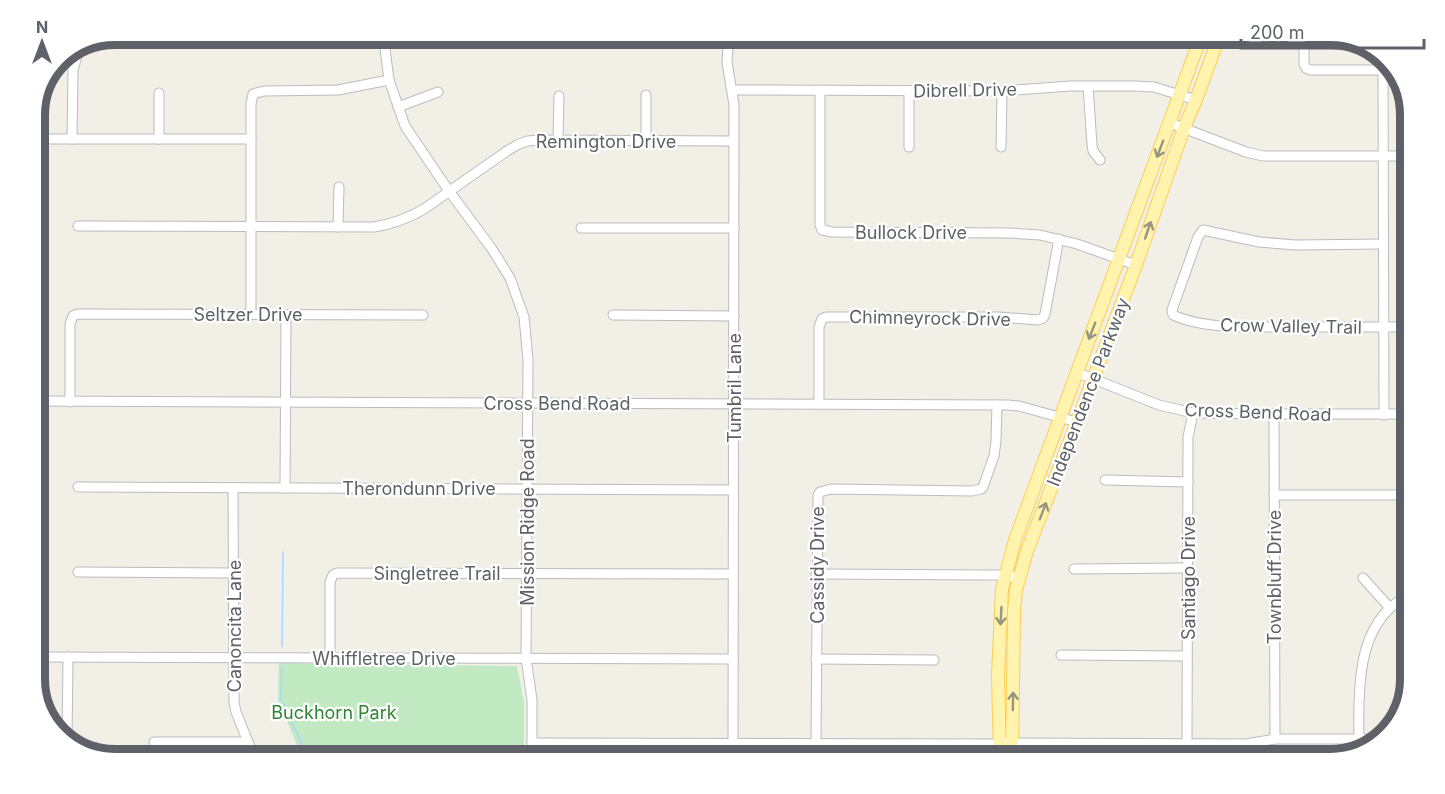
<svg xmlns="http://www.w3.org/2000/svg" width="1445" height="794" font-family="Inter,sans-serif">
<rect width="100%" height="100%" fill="#f1efe6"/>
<path fill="#c2eac2" d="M 279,663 L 517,666 L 524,702 L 524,759 L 303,759 L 278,700 Z"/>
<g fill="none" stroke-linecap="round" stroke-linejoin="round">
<g stroke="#a8d8ff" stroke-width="1.5">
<path d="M 282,647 L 283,552"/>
<path d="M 282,666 L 281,699 L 309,759"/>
</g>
<g stroke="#b9bcc0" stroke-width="11">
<g id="minor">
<path d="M 386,34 L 385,49 L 389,80 L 405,126 L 449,191 L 492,249 L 510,278 L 524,317 L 528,360 L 526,658 L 532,700 L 532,759"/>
<path d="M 729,34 L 727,62 L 734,105 L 733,743"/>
<path d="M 1304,34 L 1304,64 L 1306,68 L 1310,70 L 1397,70"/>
<path d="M 1383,70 L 1384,415"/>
<path d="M 1088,86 L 1092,145 L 1093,151 L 1100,160"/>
<path d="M 732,90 L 1002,91 L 1070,86 L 1135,86 L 1154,87 L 1196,100"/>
<path d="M 820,91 L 820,225 L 822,230 L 832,232 L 1009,233 L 1040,235 L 1077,244 L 1136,265"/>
<path d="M 646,95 L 646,140"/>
<path d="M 398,107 L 438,92"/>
<path d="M 1170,123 L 1246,152 L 1263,156 L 1410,156"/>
<path d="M 35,139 L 251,139"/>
<path d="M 72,139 L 73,70 L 79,49"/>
<path d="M 159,139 L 159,93"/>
<path d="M 558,140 L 559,96"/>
<path d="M 909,147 L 909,91"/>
<path d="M 1001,147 L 1002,91"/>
<path d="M 78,226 L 374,227 C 393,224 407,219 424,209 L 507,151 L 517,145 L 527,141 L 539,140 L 734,141"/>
<path d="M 338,227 L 339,187"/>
<path d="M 581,228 L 734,228"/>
<path d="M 1383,244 L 1296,245 L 1259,242 L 1203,230 L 1198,237 L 1172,310 L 1173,315 C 1190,323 1211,325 1230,327 L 1410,327"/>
<path d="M 251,314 L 251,104 L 253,94 L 264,91 L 338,90 L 389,80"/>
<path d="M 613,315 L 734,316"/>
<path d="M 1076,372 L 1159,405 L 1193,413 L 1274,414 L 1410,414"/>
<path d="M 35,401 L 1008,405 L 1019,406 L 1077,422"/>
<path d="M 70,402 L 70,324 L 73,316 L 77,314 L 423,315"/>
<path d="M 819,404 L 819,327 L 822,319 L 826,317 L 998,317 L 1038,320 L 1043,318 L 1045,314 L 1059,239"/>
<path d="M 1274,414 L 1275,739"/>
<path d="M 1105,480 L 1188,482"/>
<path d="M 78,487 L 733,490"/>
<path d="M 233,488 L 234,702 L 236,712 L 255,759"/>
<path d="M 285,488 L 286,315"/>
<path d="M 1274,495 L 1410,495"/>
<path d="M 1074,569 L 1187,568"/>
<path d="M 78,572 L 233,573"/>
<path d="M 816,574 L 989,575 L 1005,575 L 1019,578"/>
<path d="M 1363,578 L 1390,608"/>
<path d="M 1061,655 L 1187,656"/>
<path d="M 35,657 L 733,659"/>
<path d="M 330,657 L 330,582 L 333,575 L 337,573 L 733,574"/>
<path d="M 816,659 L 934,660"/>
<path d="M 67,740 L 68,657"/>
<path d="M 154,742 L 247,742"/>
<path d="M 532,743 L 1000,744 L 1013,743 L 1246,744 L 1275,739 L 1380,739"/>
<path d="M 816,743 L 818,495 L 820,492 L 831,489 L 972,491 L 981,489 L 983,487 L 994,456 L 996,441 L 997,405"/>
<path d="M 1187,745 L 1188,437 L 1193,413"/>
<path d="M 1360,750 C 1358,735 1359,719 1359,703 C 1360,669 1364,632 1391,607 C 1397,602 1404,598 1410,594"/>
<path d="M 1231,759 L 1232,744"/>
</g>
</g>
<g stroke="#fbcf56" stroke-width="14">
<g id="major">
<path d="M 1000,759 L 998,675 L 1002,589 L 1015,540 L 1202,34"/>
<path d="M 1012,759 L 1014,611 L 1016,590 L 1027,551 L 1077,422 L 1136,265 L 1184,128 L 1196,100 L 1220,34"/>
</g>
</g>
<use href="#minor" stroke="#fff" stroke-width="9"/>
<use href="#major" stroke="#fff3ad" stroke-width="12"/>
</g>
<defs><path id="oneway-shaft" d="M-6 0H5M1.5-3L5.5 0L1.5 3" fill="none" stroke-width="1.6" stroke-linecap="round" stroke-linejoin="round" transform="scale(1.5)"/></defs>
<g stroke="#969580">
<use href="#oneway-shaft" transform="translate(1160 149) rotate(111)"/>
<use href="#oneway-shaft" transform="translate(1148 230) rotate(-71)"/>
<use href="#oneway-shaft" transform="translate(1092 331) rotate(111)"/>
<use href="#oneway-shaft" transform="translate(1043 511) rotate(-69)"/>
<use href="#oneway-shaft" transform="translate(1001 616) rotate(93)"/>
<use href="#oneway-shaft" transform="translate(1013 701) rotate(-89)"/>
</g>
<g text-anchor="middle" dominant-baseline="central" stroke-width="4.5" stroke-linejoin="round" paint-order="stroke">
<g font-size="18" fill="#5e6268" stroke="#fff">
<text transform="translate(965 90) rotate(-1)">Dibrell Drive</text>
<text x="606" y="141">Remington Drive</text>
<text x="911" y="232">Bullock Drive</text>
<text x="248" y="314">Seltzer Drive</text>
<text transform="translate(930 318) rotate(1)">Chimneyrock Drive</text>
<text transform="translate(1291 326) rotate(1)">Crow Valley Trail</text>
<text transform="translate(734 388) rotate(-90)">Tumbril Lane</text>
<text transform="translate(1088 392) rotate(-69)">Independence Parkway</text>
<text x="557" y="403">Cross Bend Road</text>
<text transform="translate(1258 412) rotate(2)">Cross Bend Road</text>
<text x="419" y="488">Therondunn Drive</text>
<text transform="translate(527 522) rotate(-90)">Mission Ridge Road</text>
<text transform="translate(817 565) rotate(-90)">Cassidy Drive</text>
<text x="437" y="573">Singletree Trail</text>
<text transform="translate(1274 577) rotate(-90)">Townbluff Drive</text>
<text transform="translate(1188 578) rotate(-90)">Santiago Drive</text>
<text transform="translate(234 626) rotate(-90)">Canoncita Lane</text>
<text x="384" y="658">Whiffletree Drive</text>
</g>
<g font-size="18" fill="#2f8535" stroke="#fff">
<text x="334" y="712">Buckhorn Park</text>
</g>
</g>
<path d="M0 0H1445V794H0ZM115 45H1330A70 70 0 0 1 1400 115V679A70 70 0 0 1 1330 749H115A70 70 0 0 1 45 679V115A70 70 0 0 1 115 45Z" fill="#fff" fill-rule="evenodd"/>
<path fill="none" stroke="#5e6268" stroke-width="8" d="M115 45H1330A70 70 0 0 1 1400 115V679A70 70 0 0 1 1330 749H115A70 70 0 0 1 45 679V115A70 70 0 0 1 115 45Z"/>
<g transform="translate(42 42)" stroke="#ffffff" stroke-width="4.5" paint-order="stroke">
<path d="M0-4.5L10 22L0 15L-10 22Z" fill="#5e6268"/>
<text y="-9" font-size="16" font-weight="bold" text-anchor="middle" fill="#5e6268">N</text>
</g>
<path d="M1241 39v9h183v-9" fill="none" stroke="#5e6268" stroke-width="3"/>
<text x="1250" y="39" font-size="18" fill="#5e6268" stroke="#ffffff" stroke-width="4.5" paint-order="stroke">200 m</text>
</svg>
